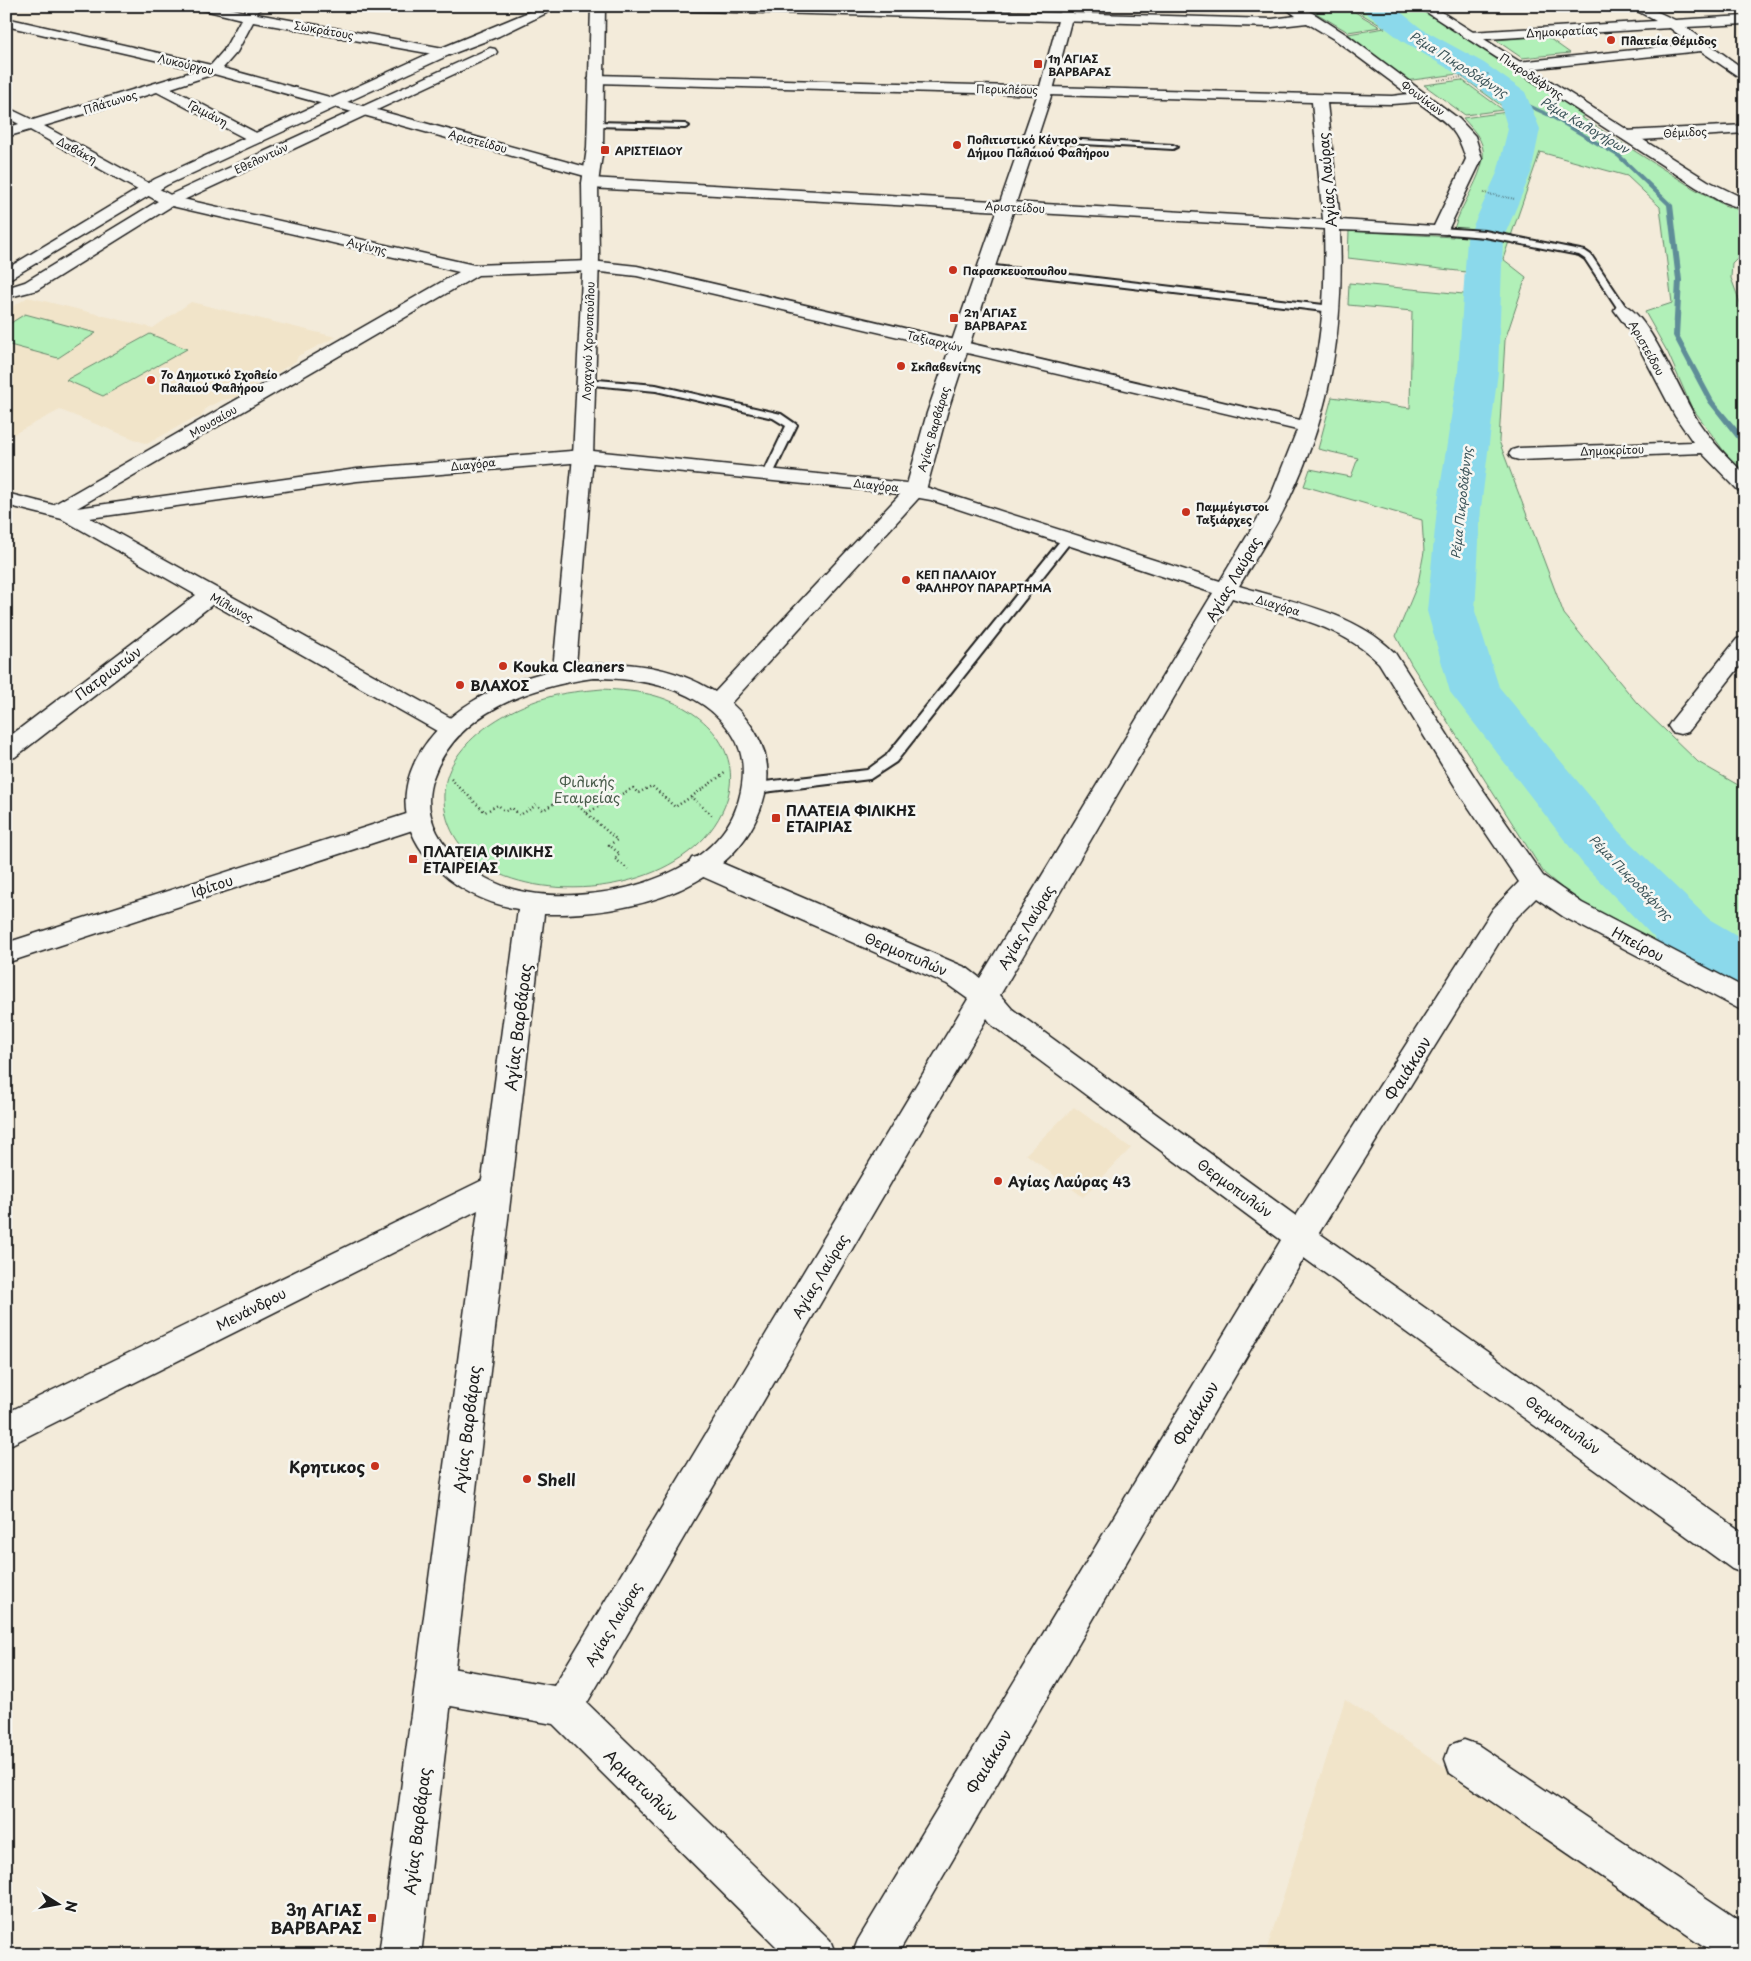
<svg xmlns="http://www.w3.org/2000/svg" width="1751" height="1961" font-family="'Playpen Sans',sans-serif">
<rect width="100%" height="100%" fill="#f3ebda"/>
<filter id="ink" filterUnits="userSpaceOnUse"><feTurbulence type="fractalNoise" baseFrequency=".02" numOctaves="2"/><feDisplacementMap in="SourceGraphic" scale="10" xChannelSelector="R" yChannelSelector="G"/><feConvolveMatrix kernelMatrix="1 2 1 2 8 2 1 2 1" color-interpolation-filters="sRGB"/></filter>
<g filter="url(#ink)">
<g fill="#f1e4c9">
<path d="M 28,297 L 153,328 L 191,302 L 336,337 L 298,356 L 296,361 L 234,398 L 222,400 L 206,408 L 201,417 L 190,420 L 147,444 L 60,410 L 6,438 L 6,311 Z"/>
<path d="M 1074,1107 L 1131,1148 L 1083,1197 L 1026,1154 Z"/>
<path d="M 1345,1699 L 1720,1955 L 1265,1955 Z"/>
</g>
<g fill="#b1f0b8" stroke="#66866a">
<path d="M 1331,6 L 1345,6 L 1380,27 L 1348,32 L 1311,10 Z"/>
<path d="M 1348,6 L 1416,6 L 1585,115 L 1581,117 L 1693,188 L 1724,205 L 1745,212 L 1745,250 L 1732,263 L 1731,278 L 1745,316 L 1745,475 L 1726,454 L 1691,406 L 1668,353 L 1645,312 L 1672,303 L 1660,207 L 1627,176 L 1540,152 L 1503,259 L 1526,277 L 1505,340 L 1499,441 L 1564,614 L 1637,703 L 1698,762 L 1745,789 L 1745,988 L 1581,904 L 1544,873 L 1411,664 L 1396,636 L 1418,583 L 1424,552 L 1422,520 L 1304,486 L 1310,469 L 1351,477 L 1358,458 L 1318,449 L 1332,397 L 1410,408 L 1412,311 L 1348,305 L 1349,283 L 1474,295 L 1475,273 L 1348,258 L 1349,231 L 1453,237 C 1454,208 1495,167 1480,140 C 1476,132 1469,125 1463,118 L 1507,112 L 1506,109 L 1458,74 L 1405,81 L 1348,34 L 1385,28 Z"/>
<path d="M 1546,36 L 1570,53 L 1522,58 L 1496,40 Z"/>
<path d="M 1462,80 L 1503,110 L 1465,115 L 1424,85 Z"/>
<path d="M 25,314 L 96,333 L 58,358 L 6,344 L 6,326 Z"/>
<path d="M 150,334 L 187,349 L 103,396 L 66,380 Z"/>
<path d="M 602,689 C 620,690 639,691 656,696 C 708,711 749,757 722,812 C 686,886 568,904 499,874 C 468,860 446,835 444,801 C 441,748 501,711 545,698 C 564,692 583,691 602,689 Z"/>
</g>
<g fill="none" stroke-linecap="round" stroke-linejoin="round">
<path fill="#5f8d98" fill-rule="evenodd" d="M 1512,98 L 1516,98 L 1553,115 L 1621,155 L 1673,205 L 1682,280 L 1679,336 L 1714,401 L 1745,438 L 1745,445 L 1742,445 L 1708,402 L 1673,336 L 1676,280 L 1667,205 L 1617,157 L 1549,117 L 1512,100 Z"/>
<path fill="#8bd9eb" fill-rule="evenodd" d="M 1361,6 L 1393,6 L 1422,29 L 1484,63 L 1525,92 L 1540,129 L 1531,173 L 1503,239 L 1498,372 L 1481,508 L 1475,611 L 1499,687 L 1623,836 L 1709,919 L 1745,940 L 1745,991 L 1724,984 L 1667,951 L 1583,864 L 1450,692 L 1427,611 L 1437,508 L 1458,372 L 1467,239 L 1497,173 L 1508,129 L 1500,103 L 1462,77 L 1402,41 L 1365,12 Z"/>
<g stroke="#1c1c1c" stroke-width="4">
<g id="service">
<path d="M 595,122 L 685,124 L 689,126 L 685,128 L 592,126 L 591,124 Z"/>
<path d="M 1027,137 L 1173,145 L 1177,147 L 1173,149 L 1030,141 L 1026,139 Z"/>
<path d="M 1440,228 L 1485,231 L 1585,251 L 1591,255 L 1628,310 L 1620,312 L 1585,259 L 1579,255 L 1485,237 L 1437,233 L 1436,231 Z"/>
<path d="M 987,265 L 1332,306 L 1337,309 L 1332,312 L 984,270 L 982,268 Z"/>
<path d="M 586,379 L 656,385 L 781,414 L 797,425 L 773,474 L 768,477 L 763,474 L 786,426 L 773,418 L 656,391 L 582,384 L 582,380 Z"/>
<path d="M 1068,535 L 1074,538 L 1072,540 L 896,762 L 870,779 L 756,793 L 751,791 L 749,788 L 756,783 L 867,770 L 886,756 L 1064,536 Z"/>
</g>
</g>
<g stroke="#1c1c1c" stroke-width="3">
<g id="minor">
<path d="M 199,6 L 222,6 L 245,12 L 248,6 L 261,6 L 257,14 L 449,49 L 451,52 L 449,55 L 444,56 L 253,22 L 237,52 L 223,68 L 597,170 L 599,173 L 597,176 L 585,176 L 214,74 L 171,88 L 262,136 L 265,139 L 262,142 L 252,142 L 157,92 L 44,126 L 174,197 L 474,265 L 591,261 L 637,266 L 1300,420 C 1322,358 1326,295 1324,229 L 590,188 L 582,183 L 590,178 L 1323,220 L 1312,102 L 595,83 L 588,79 L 595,75 L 1392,96 L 1408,94 L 1337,41 L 1307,23 L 1272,27 L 666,10 L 660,6 L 816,6 L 1272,19 L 1296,16 L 1283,6 L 1299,6 L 1316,15 L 1347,35 L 1459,119 L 1475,136 L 1482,159 L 1446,234 L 1340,230 C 1344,327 1332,409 1290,497 C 1276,528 1256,557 1239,586 C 1292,602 1354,612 1395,653 L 1479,784 L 1543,876 L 1582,903 L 1745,988 L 1745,1012 L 1564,917 L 1536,898 L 1511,923 L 1319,1233 L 1745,1534 L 1745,1574 L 1732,1569 L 1304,1258 L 897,1955 L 852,1955 L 858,1940 L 1281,1240 L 992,1025 L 987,1018 L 587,1703 L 830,1940 L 836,1955 L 785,1955 L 553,1724 L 434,1703 L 421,1697 L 415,1684 L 421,1671 L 434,1665 L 554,1686 L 968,999 L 947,984 L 692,872 L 688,865 L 692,858 L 701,856 L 710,858 L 967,968 L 980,978 L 1213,593 L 931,500 L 886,492 L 583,462 L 357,481 L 90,518 L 460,723 L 464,729 L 460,735 L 452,737 L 444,735 L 213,604 L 15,757 L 6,759 L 6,739 L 196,595 L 62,519 L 6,505 L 6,493 L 53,505 L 459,272 L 163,204 L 30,130 L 6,137 L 6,128 L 19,124 L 6,117 L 6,107 L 33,120 L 198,70 L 6,26 L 6,18 L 211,65 L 224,50 L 241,19 L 200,9 ZM 1418,102 C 1444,122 1456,125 1466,159 L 1434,226 L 1340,220 L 1327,103 L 1392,104 ZM 591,271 L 637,276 L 1297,430 L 1270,498 L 1220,581 L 916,484 L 583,450 L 357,469 L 77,508 L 478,275 ZM 1232,598 C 1282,614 1340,624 1379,663 L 1461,796 L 1519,882 L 1493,909 L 1296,1216 L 1012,1009 L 1000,995 Z"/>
<path d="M 1628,6 L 1645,6 L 1675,20 L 1745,16 L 1745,24 L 1686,27 L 1745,70 L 1745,81 L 1701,51 L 1517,70 L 1510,66 L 1517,62 L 1691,44 L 1670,28 L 1470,40 L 1463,36 L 1470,32 L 1656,21 Z"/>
<path d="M 1745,125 L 1745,133 L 1626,141 L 1618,136 L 1626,131 Z"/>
<path d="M 1623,305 C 1648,311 1683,399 1699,423 C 1712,442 1728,458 1745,474 L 1745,492 L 1738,490 L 1702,453 L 1519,460 L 1512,458 L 1509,454 L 1512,450 L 1519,448 L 1693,442 L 1675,416 L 1632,334 L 1614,310 L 1617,306 Z"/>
<path d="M 1745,637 L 1745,660 L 1688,732 L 1680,734 L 1672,732 L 1668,726 L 1672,720 L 1737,639 Z"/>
<path d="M 419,810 L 428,813 L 432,819 L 428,825 L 6,963 L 6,943 Z"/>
<path d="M 497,1173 L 508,1177 L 512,1186 L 508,1195 L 6,1447 L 6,1413 Z"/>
<path d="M 1464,1740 L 1478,1745 L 1745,1924 L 1745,1955 L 1717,1955 L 1450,1773 L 1445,1759 L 1450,1745 Z"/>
</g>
</g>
<g stroke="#1c1c1c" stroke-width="3">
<g id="tertiary">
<path d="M 543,6 L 561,6 L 499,36 L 449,55 L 167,185 L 6,281 L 6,269 L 155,179 L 439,49 Z"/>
<path d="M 591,6 L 605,6 L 603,148 L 598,183 L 599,257 L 593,456 L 576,666 C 623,659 674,666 715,692 L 906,488 L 927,413 L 1039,90 L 1062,6 L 1075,6 L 1053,90 L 947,413 L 926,490 L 731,703 C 757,727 774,758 765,794 C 742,889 630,916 544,914 L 421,1955 L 379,1955 L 518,909 C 484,903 452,887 430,861 C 378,802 416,735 475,700 C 499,685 526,677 553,670 L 573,456 L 583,257 L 582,183 L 587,148 ZM 593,678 C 644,678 702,688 732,734 C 745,753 745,777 739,799 C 718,882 584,909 512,889 C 488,882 465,867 448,848 C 431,829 424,803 433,778 C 456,712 530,687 593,678 Z"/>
<path d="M 1417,6 L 1432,6 L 1708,181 L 1745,199 L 1745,210 L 1718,200 L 1696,187 Z"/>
<path d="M 490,48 L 495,49 L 497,52 L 495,55 L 175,204 L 37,290 L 6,298 L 6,288 L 25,282 L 163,198 Z"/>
</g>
</g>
<g stroke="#1c1c1c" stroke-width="2" stroke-dasharray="0.5 2" stroke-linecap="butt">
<path d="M 1438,80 L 1489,74"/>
<path d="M 1484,193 L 1515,199"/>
</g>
<g stroke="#1c1c1c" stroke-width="2.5" stroke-dasharray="1 3" stroke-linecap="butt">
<path d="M 451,779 L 485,812 L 498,805 L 505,811 L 512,808 L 520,815 L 537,805 L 543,810 L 567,796 L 617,840 L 609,845 L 620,854 L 614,858 L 628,869"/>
<path d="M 691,797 L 725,773"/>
<path d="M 587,813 L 633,788 L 638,793 L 652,786 L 675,807 L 691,797 L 713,816"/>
</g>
<use href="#service" fill="#f6f6f2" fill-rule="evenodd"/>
<use href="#minor" fill="#f6f6f2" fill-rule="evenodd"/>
<use href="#tertiary" fill="#f6f6f2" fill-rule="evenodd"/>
</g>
</g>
<g fill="#c8321e" stroke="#f6f6f2" stroke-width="2">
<circle cx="1611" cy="40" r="5"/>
<rect x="1033" y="59" width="10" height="10" rx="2.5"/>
<circle cx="957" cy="145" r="5"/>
<rect x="600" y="145" width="10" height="10" rx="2.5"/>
<circle cx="953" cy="270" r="5"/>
<rect x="949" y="313" width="10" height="10" rx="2.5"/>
<circle cx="901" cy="366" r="5"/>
<circle cx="151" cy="380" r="5"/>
<circle cx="1186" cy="512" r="5"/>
<circle cx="906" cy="580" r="5"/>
<circle cx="503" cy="666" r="5"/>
<circle cx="460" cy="685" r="5"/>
<rect x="771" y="813" width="10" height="10" rx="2.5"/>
<rect x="408" y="854" width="10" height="10" rx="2.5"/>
<circle cx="998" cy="1181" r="5"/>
<circle cx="375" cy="1466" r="5"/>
<circle cx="527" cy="1479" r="5"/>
<rect x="367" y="1913" width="10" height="10" rx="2.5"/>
</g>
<g text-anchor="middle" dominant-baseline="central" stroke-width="5" stroke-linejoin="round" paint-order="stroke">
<g font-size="11" fill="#1c1c1c" stroke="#f6f6f2">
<text transform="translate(324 30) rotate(10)">Σωκράτους</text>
<text transform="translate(1562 31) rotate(-3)">Δημοκρατίας</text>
<text transform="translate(186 64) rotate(13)">Λυκούργου</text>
<text transform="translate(1532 76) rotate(33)">Πικροδάφνης</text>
<text transform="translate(1007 89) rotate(1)">Περικλέους</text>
<text transform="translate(1423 98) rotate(36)">Φοινίκων</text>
<text transform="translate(110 102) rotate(-17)">Πλάτωνος</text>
<text transform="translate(208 113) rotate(28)">Γριμάνη</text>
<text transform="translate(1685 132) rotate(-3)">Θέμιδος</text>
<text transform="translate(478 141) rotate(15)">Αριστείδου</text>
<text transform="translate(77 150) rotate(28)">Δαβάκη</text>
<text transform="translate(261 158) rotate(-25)">Εθελοντών</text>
<text transform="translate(1015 207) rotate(3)">Αριστείδου</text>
<text transform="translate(367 246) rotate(13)">Αιγίνης</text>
<text transform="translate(588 341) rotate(-88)">Λοχαγού Χρονοπούλου</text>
<text transform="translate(935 341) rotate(14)">Ταξιαρχών</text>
<text transform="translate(1647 348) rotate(61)">Αριστείδου</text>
<text transform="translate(213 421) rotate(-30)">Μουσαίου</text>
<text transform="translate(933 429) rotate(-74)">Αγίας Βαρβάρας</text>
<text transform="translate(1612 450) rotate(-2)">Δημοκρίτου</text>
<text transform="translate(473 464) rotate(-6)">Διαγόρα</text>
<text transform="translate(876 485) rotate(6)">Διαγόρα</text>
<text transform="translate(1278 605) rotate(17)">Διαγόρα</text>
<text transform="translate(232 607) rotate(29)">Μίλωνος</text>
</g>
<g font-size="11" font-weight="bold" fill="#1c1c1c" stroke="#f6f6f2" text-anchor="start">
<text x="1621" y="40">Πλατεία Θέμιδος</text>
<text x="1048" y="58">1η ΑΓΙΑΣ<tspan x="1048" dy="13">ΒΑΡΒΑΡΑΣ</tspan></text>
<text x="967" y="139">Πολιτιστικό Κέντρο<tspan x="967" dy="13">Δήμου Παλαιού Φαλήρου</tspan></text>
<text x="615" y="150">ΑΡΙΣΤΕΙΔΟΥ</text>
<text x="963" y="270">Παρασκευοπουλου</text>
<text x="964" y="312">2η ΑΓΙΑΣ<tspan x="964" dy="13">ΒΑΡΒΑΡΑΣ</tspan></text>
<text x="911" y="366">Σκλαβενίτης</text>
<text x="161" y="374">7ο Δημοτικό Σχολείο<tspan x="161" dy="13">Παλαιού Φαλήρου</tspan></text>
<text x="1196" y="506">Παμμέγιστοι<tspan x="1196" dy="13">Ταξιάρχες</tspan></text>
<text x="916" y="574">ΚΕΠ ΠΑΛΑΙΟΥ<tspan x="916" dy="13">ΦΑΛΗΡΟΥ ΠΑΡΑΡΤΗΜΑ</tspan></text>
</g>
<g font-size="12" font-style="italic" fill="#3d555a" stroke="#f6f6f2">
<text transform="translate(1459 64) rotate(32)">Ρέμα Πικροδάφνης</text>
<text transform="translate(1585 125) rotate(30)">Ρέμα Καλογήρων</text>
<text transform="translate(1461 503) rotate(-84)">Ρέμα Πικροδάφνης</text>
<text transform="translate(1631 877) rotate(46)">Ρέμα Πικροδάφνης</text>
</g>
<g font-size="14" fill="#1c1c1c" stroke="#f6f6f2">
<text transform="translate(1327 180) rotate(-95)">Αγίας Λαύρας</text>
<text transform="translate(1233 579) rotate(-60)">Αγίας Λαύρας</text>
<text transform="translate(108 673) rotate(-37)">Πατριωτών</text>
<text transform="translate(212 886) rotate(-18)">Ιφίτου</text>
<text transform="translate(1026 927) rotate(-59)">Αγίας Λαύρας</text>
<text transform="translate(1638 944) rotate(28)">Ηπείρου</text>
<text transform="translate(906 954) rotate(23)">Θερμοπυλών</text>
<text transform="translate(1235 1188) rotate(36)">Θερμοπυλών</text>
<text transform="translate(820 1276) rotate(-59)">Αγίας Λαύρας</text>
<text transform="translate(251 1309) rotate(-27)">Μενάνδρου</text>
<text transform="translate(1563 1425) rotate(36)">Θερμοπυλών</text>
<text transform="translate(613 1624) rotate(-59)">Αγίας Λαύρας</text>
</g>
<g font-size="14" font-weight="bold" fill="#1c1c1c" stroke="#f6f6f2" text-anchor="start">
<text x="513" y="666">Kouka Cleaners</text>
<text x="470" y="685">ΒΛΑΧΟΣ</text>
<text x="786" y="810">ΠΛΑΤΕΙΑ ΦΙΛΙΚΗΣ<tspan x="786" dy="16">ΕΤΑΙΡΙΑΣ</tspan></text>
<text x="423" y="851">ΠΛΑΤΕΙΑ ΦΙΛΙΚΗΣ<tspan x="423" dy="16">ΕΤΑΙΡΕΙΑΣ</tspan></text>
<text x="1008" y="1181">Αγίας Λαύρας 43</text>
</g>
<g font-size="14" fill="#495c4b" stroke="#f6f6f2">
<text x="587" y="781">Φιλικής<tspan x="587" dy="16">Εταιρείας</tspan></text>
</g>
<g font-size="16" fill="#1c1c1c" stroke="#f6f6f2">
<text transform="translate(517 1027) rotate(-83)">Αγίας Βαρβάρας</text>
<text transform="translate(1407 1068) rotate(-58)">Φαιάκων</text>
<text transform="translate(1195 1413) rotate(-59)">Φαιάκων</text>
<text transform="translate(466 1429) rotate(-83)">Αγίας Βαρβάρας</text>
<text transform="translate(988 1761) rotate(-59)">Φαιάκων</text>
<text transform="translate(642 1785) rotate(44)">Αρματωλών</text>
<text transform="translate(416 1831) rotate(-83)">Αγίας Βαρβάρας</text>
</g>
<g font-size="16" font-weight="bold" fill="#1c1c1c" stroke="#f6f6f2" text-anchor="end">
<text x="365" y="1466">Κρητικος</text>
<text x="537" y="1479" text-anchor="start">Shell</text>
<text x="362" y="1909">3η ΑΓΙΑΣ<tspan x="362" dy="18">ΒΑΡΒΑΡΑΣ</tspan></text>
</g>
</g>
<rect width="1751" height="1961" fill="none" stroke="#f6f6f2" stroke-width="25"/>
<rect x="12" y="12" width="1726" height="1936" fill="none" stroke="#1c1c1c" stroke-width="2" filter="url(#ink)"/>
<g transform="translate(58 1904) rotate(101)" stroke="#f6f6f2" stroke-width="4" paint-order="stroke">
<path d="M0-4L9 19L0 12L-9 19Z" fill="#1c1c1c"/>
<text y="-8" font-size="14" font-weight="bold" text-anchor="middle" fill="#1c1c1c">N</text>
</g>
</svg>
